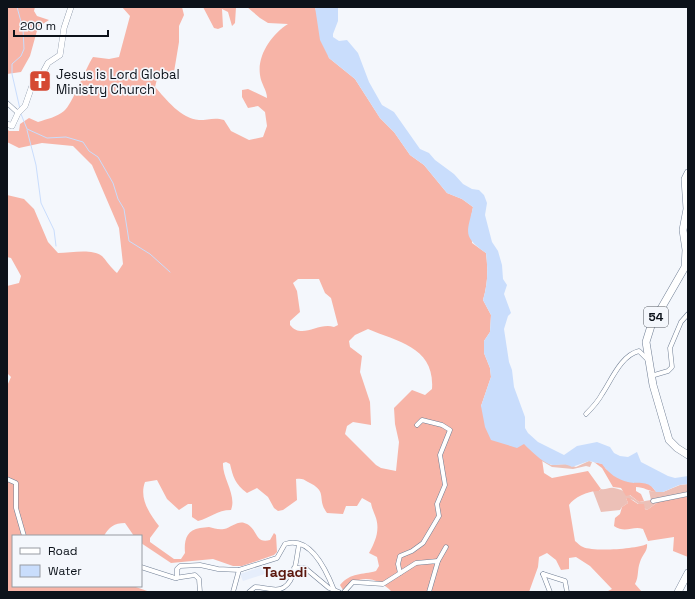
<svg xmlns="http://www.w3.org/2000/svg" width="695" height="599" font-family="'Space Grotesk',sans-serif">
<rect width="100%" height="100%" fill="#f4f7fc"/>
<path fill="#e6eefb" d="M 266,565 L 268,573 L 243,581 L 240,574 Z"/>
<g fill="#ecc0b7">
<path d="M 542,459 L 551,465 L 566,464 L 576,467 L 589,461 L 592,462 L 590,467 L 586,466 L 573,469 L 552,467 L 542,461 Z"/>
<path d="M 688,484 L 688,496 L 658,502 L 647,510 L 633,500 L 626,498 L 628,503 L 622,507 L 620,510 L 601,512 L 593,491 L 599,491 L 601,489 C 606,490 609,487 614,488 C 623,489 631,496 639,502 L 651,500 L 649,491 L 663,492 L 680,485 Z"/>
</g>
<g fill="#f7b4a7" fill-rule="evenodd">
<path d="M 7,7 L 35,7 L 34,11 L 37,16 L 49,20 L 38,27 L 30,56 L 21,72 L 7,74 Z"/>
<path d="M 122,7 L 182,7 L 184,15 L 179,26 L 179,42 L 174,72 L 170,77 L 157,79 L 155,87 C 166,99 181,119 199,120 C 208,120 215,117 224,120 L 231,131 L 249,140 L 263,137 L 267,126 L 265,112 L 258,106 L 248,108 L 242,97 L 242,90 L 248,89 L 267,98 C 267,90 261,84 260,75 C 257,55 272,34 288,24 L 268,23 L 260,18 L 247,7 L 315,7 L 329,58 L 355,79 L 380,118 L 394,132 L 410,155 L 424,165 L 447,193 L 462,199 L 473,207 L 471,218 L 472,243 L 486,253 C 488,270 488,283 483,300 L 491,315 L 490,332 L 484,341 L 484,353 L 490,368 L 491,377 L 481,406 L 542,459 L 544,473 L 552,478 L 588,471 L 601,489 L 599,491 C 590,490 574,497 569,505 L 575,541 C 578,543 580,546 583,547 C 594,552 636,549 647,544 C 648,551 642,555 640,562 C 637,570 639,577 635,584 L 642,592 L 606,592 L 612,589 L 590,566 L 576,557 L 569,558 L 569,569 L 561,570 L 556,560 L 547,553 L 539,557 L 538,567 L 529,592 L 392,592 C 377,576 358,574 343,590 L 340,585 C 351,572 362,575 376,571 L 379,566 L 377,557 L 369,553 C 375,542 380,531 376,518 C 374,512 372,509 371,503 L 362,498 L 357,506 L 346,506 L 343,514 L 327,513 C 316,498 329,492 308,482 C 304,479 301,478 296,479 L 297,500 L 283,510 L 278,511 L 274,508 L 268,497 L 257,488 L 247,493 C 235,484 233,477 230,464 L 226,462 L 223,463 C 222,478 237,495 231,510 C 217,510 210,518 198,521 L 192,517 L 192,504 L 188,504 L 179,510 L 167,499 L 157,480 L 145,482 C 139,498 149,513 159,526 L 150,538 L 150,542 L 174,559 L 181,559 L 185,553 C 184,541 186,530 200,528 C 203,528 206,527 209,527 C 214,528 218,530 224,529 C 232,527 239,519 247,524 C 258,530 255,544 270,540 L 274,533 L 276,535 L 277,552 L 274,555 L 242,566 L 233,566 L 213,559 L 171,563 L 141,543 L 141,536 L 134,536 L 125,523 C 114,523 109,527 104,536 L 13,536 L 13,586 L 133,586 L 150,592 L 7,592 L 7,386 L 11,377 L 7,373 L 7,286 L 19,283 L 21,276 L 11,258 L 7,257 L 7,195 L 24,199 L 34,209 L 48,242 L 58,253 C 71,253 91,248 102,256 C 105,259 112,269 117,273 L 123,264 L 119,228 L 92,165 L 73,146 L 42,143 L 19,148 L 7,142 L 7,129 L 9,131 L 19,131 L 20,124 L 29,118 L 38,122 C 47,119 57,117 64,111 C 72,105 85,69 93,57 L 109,59 L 119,57 L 130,16 ZM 298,279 L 319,279 L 325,293 L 331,298 L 338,325 L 334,327 C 318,322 302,340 290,325 L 290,321 L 300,312 L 297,291 L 293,283 ZM 368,329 C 398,342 435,347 432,389 L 425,395 L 412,390 L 394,408 L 395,424 L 399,442 L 396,471 L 381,468 L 376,465 L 345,434 L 347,426 L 353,422 L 371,425 L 370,402 L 360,372 L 362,356 L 350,347 L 349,341 L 355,335 Z"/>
<path d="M 203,7 L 236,7 L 235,23 L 232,26 L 228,12 L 222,9 L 223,27 L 218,29 L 214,28 Z"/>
<path d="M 594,462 L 603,464 L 606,469 L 629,482 L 638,481 L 650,484 L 656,492 C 648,491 644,487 636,487 L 636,491 L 641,494 L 644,501 L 639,502 L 630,495 L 626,496 L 621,488 L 613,487 L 602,468 Z"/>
<path d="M 688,496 L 688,557 L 673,551 L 674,537 L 648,541 L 643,529 C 633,525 626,534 614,526 L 615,518 L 620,514 L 622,507 L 628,503 L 626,498 L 629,498 L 638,504 L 644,504 L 645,509 L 647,510 L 658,502 Z"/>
</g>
<path fill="#c9ddfc" d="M 315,7 L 338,7 L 338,21 L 333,34 L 333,37 L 339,41 L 347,40 L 358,53 L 369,82 L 382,105 L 394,112 L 420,149 L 429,153 L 435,160 L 454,174 L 463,184 L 472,189 L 479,190 L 484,195 L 487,203 L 485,215 L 492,242 L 498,251 L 502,265 L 503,279 L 507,285 L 504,294 L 511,313 L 508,316 L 504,329 L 509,362 L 512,370 L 514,387 L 525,417 L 525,428 L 528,433 L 538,442 L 564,455 L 577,446 L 597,442 L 610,447 L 614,453 L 620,456 L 628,457 L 637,452 L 641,462 L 668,476 L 675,478 L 688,476 L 688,484 L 679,485 L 663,492 L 656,492 C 648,479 640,485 628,482 C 618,480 608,473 602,464 L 589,461 L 572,467 C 565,463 561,465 553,465 C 545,465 530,450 524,444 L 517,448 L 491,440 L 485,427 L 481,406 L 491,377 L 490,368 L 484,353 L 484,341 L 490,332 L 491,315 L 483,300 C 488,283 488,270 486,253 C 462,236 467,233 473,207 L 462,199 L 447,193 L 424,165 L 410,155 L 394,132 L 380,118 L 355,79 L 329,58 L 320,40 Z"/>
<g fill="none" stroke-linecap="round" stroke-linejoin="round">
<g stroke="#c9ddfc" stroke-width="1">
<path d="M 17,7 L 23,29 L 24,49 L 21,56 L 12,64 L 12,74 L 20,109"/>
<path d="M 21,114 L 27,129 L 47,138 L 66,137 L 83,142 L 89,151 L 98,157 L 113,183 L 118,199 L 124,209 L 129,241 L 150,254 L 170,272"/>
<path d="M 27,130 L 36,165 L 41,203 L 54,230 L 56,246"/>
</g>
<g stroke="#707f95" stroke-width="5">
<g id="street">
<path d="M 7,103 L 18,113"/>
<path d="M 651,376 L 668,371 L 672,367 L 670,348 L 681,322 L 688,314"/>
<path d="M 586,414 C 592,408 598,402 602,394 C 611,381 621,355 639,351 L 647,359"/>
<path d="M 7,479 L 16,483 L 16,508 L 24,536"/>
<path d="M 653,501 L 688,494"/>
<path d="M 438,561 L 446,547"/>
<path d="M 141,567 L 175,578 L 195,575 L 199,579 L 200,592"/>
<path d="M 294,568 L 305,568 L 329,588 L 339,592"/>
<path d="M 400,573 L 398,564 L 400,556 L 412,551 L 423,543 L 439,516 L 437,504 L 445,485 L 440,455 L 450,430 L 442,425 L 422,420 L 417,425"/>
<path d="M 543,574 L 565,581 L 567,592"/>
<path d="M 543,574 L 550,592"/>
<path d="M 177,578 L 177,569 L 180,566 L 200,565 L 218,569 L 239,570 L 277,558 L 285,544 C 311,535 327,572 334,590"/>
<path d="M 233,592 L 239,570"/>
<path d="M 249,592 L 255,587 C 263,587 273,591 280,589 C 296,585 296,557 299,545"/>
<path d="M 344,592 L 353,582 L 383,584 L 416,563 L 438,561 L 429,592"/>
</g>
</g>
<g stroke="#707f95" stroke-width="6">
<path id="secondary" d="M 7,124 L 12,126 L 18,113 L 25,106 L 33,83 L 41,76 L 48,63 L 60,55 L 64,28 L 71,7"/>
</g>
<g stroke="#707f95" stroke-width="8">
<g id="highway">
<path d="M 688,173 L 685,179 L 687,209 L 683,230 L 686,250 L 685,267 L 651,326 L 646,342 L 653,385 L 669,440 L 677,448 L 688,455"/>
<path d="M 678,592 L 688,573"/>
</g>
</g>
<use href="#street" stroke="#fff" stroke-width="4"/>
<use href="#secondary" stroke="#fff" stroke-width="5.5"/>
<use href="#highway" stroke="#fff" stroke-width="7"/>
</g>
<defs>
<g id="church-square" transform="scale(1.15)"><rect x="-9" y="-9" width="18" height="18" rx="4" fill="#d54933" stroke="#f4f7fc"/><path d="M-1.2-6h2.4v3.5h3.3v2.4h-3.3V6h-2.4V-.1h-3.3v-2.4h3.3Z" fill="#fff"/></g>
</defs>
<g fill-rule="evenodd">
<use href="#church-square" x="40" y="81"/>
</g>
<g text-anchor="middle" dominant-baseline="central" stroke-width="3.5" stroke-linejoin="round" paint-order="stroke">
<rect fill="#f4f7fc" stroke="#52575e" stroke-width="1" x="644" y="307" width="24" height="20" rx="3"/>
<g font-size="12" font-weight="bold" fill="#0c121a">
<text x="656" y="317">54</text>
</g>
<g font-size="13" fill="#0c121a" stroke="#f4f7fc" text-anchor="start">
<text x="56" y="74">Jesus is Lord Global<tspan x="56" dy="15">Ministry Church</tspan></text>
</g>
<g font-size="14" font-weight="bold" fill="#5b180e" stroke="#f4f7fc">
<text x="285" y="572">Tagadi</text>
</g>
</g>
<rect width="695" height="599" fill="none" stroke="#0c121a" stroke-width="16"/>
<rect x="12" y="535" width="130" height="52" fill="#f4f7fc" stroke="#979ba2"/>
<rect x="20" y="548" width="20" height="6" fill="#ffffff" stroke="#979ba2"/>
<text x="48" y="555" font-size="12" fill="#0c121a">Road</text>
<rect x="20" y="565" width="20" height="12" fill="#c9ddfc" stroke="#979ba2"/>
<text x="48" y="575" font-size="12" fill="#0c121a">Water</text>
<path d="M14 30v6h94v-6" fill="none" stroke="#0c121a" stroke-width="2"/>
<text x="20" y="30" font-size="12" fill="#0c121a" stroke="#f4f7fc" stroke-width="3" paint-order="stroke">200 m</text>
</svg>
